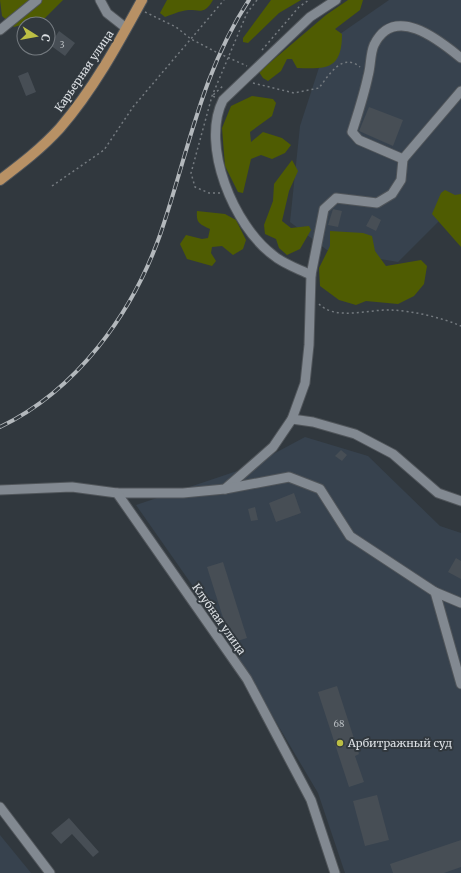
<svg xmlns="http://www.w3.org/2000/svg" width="461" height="873" font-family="Merriweather,serif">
<rect width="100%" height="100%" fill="#31383e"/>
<g fill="#37424e">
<path d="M 389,0 L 461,0 L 461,199 L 398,262 L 327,250 L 290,222 L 300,126 L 327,43 Z"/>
<path d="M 305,437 L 368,456 L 440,526 L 461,533 L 461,873 L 345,873 L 318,793 L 211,612 L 136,505 L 249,467 Z"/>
<path d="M 0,835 L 31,873 L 0,873 Z"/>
</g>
<g fill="#4f5c02">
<path d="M 0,0 L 63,0 L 45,18 L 14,27 L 2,16 Z"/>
<path d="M 167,0 L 213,0 C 203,18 197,7 183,11 C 177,12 171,15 165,17 L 160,13 Z"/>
<path d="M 271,0 L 301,0 L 279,13 L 248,43 L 243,42 L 243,38 Z"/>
<path d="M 348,0 L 363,0 L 360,10 L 335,29 L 342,34 C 342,70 326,69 297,68 L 292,59 L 287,59 L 281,71 L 268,81 L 263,78 L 259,72 L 326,15 Z"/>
<path d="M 252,96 L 273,99 L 276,103 L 272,116 L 250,132 L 251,142 L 263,132 L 282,138 L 291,145 L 285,153 L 272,159 L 261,155 L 251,159 L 243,193 L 238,192 L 225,166 L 222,128 L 231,106 Z"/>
<path d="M 292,160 L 298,171 L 289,191 L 282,221 L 291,228 L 309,226 L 311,230 L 300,249 L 287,255 L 279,248 L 276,239 L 265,234 L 264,225 L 273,201 L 274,184 Z"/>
<path d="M 445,190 L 455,195 L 461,194 L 461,247 L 432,214 L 441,193 Z"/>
<path d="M 197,211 L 225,214 L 236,220 L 246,240 L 243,249 L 233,255 L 222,246 L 212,247 L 211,253 L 216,261 L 212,266 L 187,259 L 180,244 L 186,235 L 202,239 L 208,238 L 210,229 C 199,224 196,223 197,211 Z"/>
<path d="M 330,231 L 363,233 L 372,236 L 375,251 L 386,266 L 421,260 L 427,266 L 424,284 L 414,296 L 398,304 L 366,301 L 356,305 L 339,300 L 320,286 L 319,268 L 330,246 Z"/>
</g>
<g fill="#474e55">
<path d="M 59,31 L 75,43 L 65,56 L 50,45 Z"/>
<path d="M 28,72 L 36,92 L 26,96 L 18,76 Z"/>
<path d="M 369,107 L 403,120 L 393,146 L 359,131 Z"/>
<path d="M 333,209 L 342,211 L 338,227 L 328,225 Z"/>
<path d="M 372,215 L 381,220 L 376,231 L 366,226 Z"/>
<path d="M 341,450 L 347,455 L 342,461 L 335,456 Z"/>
<path d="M 294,493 L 301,513 L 276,522 L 269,503 Z"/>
<path d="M 255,507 L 258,520 L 251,521 L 248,509 Z"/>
<path d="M 456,558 L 461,561 L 461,579 L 448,572 Z"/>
<path d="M 223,562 L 247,638 L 231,643 L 207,567 Z"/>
<path d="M 337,686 L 359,754 L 355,756 L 364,782 L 349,787 L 318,692 Z"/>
<path d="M 377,795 L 389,840 L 365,846 L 353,801 Z"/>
<path d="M 69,818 L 99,852 L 93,857 L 72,834 L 61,844 L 51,833 Z"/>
<path d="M 461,840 L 461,867 L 444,873 L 393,873 L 390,864 Z"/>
</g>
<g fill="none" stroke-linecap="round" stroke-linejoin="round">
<g stroke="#50555a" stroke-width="11">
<g id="minor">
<path d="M 100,0 L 107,13 L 126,28"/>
<path d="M 0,30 L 37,0"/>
<path d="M 403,159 L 461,91"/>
<path d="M 311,275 C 299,269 283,264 273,255 C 234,226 200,145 223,100 L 310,17 L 336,0"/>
<path d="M 292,419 L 313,422 L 355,434 L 393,454 L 438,493 L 461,501"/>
<path d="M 225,489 L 273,447 L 292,419 L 305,383 L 309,345 L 311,275 L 324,209 L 336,198 L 377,203 L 392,194 L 401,180 L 403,159 L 359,140 L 352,132 C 358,113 364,95 368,76 C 371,66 370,54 374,45 C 394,4 438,39 461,58"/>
<path d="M 0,490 L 72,487 L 117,493 L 183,493 L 225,489 L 289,477 L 320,489 L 350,536 L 435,592 L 461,603"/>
<path d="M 117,493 L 247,679 L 311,800 L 335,873"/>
<path d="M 435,592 L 461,684"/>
<path d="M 0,807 L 50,873"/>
</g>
</g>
<g stroke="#50555a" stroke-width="12">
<path id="major" d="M 0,180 C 21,164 42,148 60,128 C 93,90 118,44 142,0"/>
</g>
<g stroke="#757b80" stroke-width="1.5" stroke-dasharray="2 3" stroke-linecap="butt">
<path d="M 145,12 L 176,27 L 191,39 L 218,53 L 247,66"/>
<path d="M 262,50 L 299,7 L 309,0"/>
<path d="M 253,83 L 294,93 L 319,88 C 329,75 342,52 360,67"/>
<path d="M 215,97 L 212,96 L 224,85"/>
<path d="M 52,186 L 104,150 L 133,107 L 224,0"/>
<path d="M 220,193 L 209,193 L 195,187 L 191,173 L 212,96 L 247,13 L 257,0"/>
<path d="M 319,304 C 336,321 369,309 391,310 C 413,311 440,317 461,326"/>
</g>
<use href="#minor" stroke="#828991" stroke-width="9"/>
<use href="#major" stroke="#b89165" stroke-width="10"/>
<g stroke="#b3b8bc" stroke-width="4">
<path id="rail" d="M 0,427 C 77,390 132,314 160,235 C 188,154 201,73 249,0"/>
</g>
<use href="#rail" stroke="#31383e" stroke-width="2.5" stroke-dasharray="8" stroke-linecap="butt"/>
</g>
<circle fill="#bcbf44" stroke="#31383e" stroke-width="1.5" cx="340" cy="743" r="4"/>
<g text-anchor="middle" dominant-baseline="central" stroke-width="4" stroke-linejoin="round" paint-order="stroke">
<g font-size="9" fill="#b7bcc0">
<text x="62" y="44">3</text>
<text x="339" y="723">68</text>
</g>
<g font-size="11" fill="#dce0e4" stroke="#31383e">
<text transform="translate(84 71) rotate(-56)">Карьерная улица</text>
<text transform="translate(219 619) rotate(55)">Клубная улица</text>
</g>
<g font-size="11" fill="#dce0e4" stroke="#31383e" text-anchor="start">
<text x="348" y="743">Арбитражный суд</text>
</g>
</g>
<g transform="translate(36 36) rotate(101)"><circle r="19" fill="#31383e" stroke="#757b80"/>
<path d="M0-3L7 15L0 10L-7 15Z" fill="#bcbf44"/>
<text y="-6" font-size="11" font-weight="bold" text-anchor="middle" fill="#dce0e4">С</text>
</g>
</svg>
